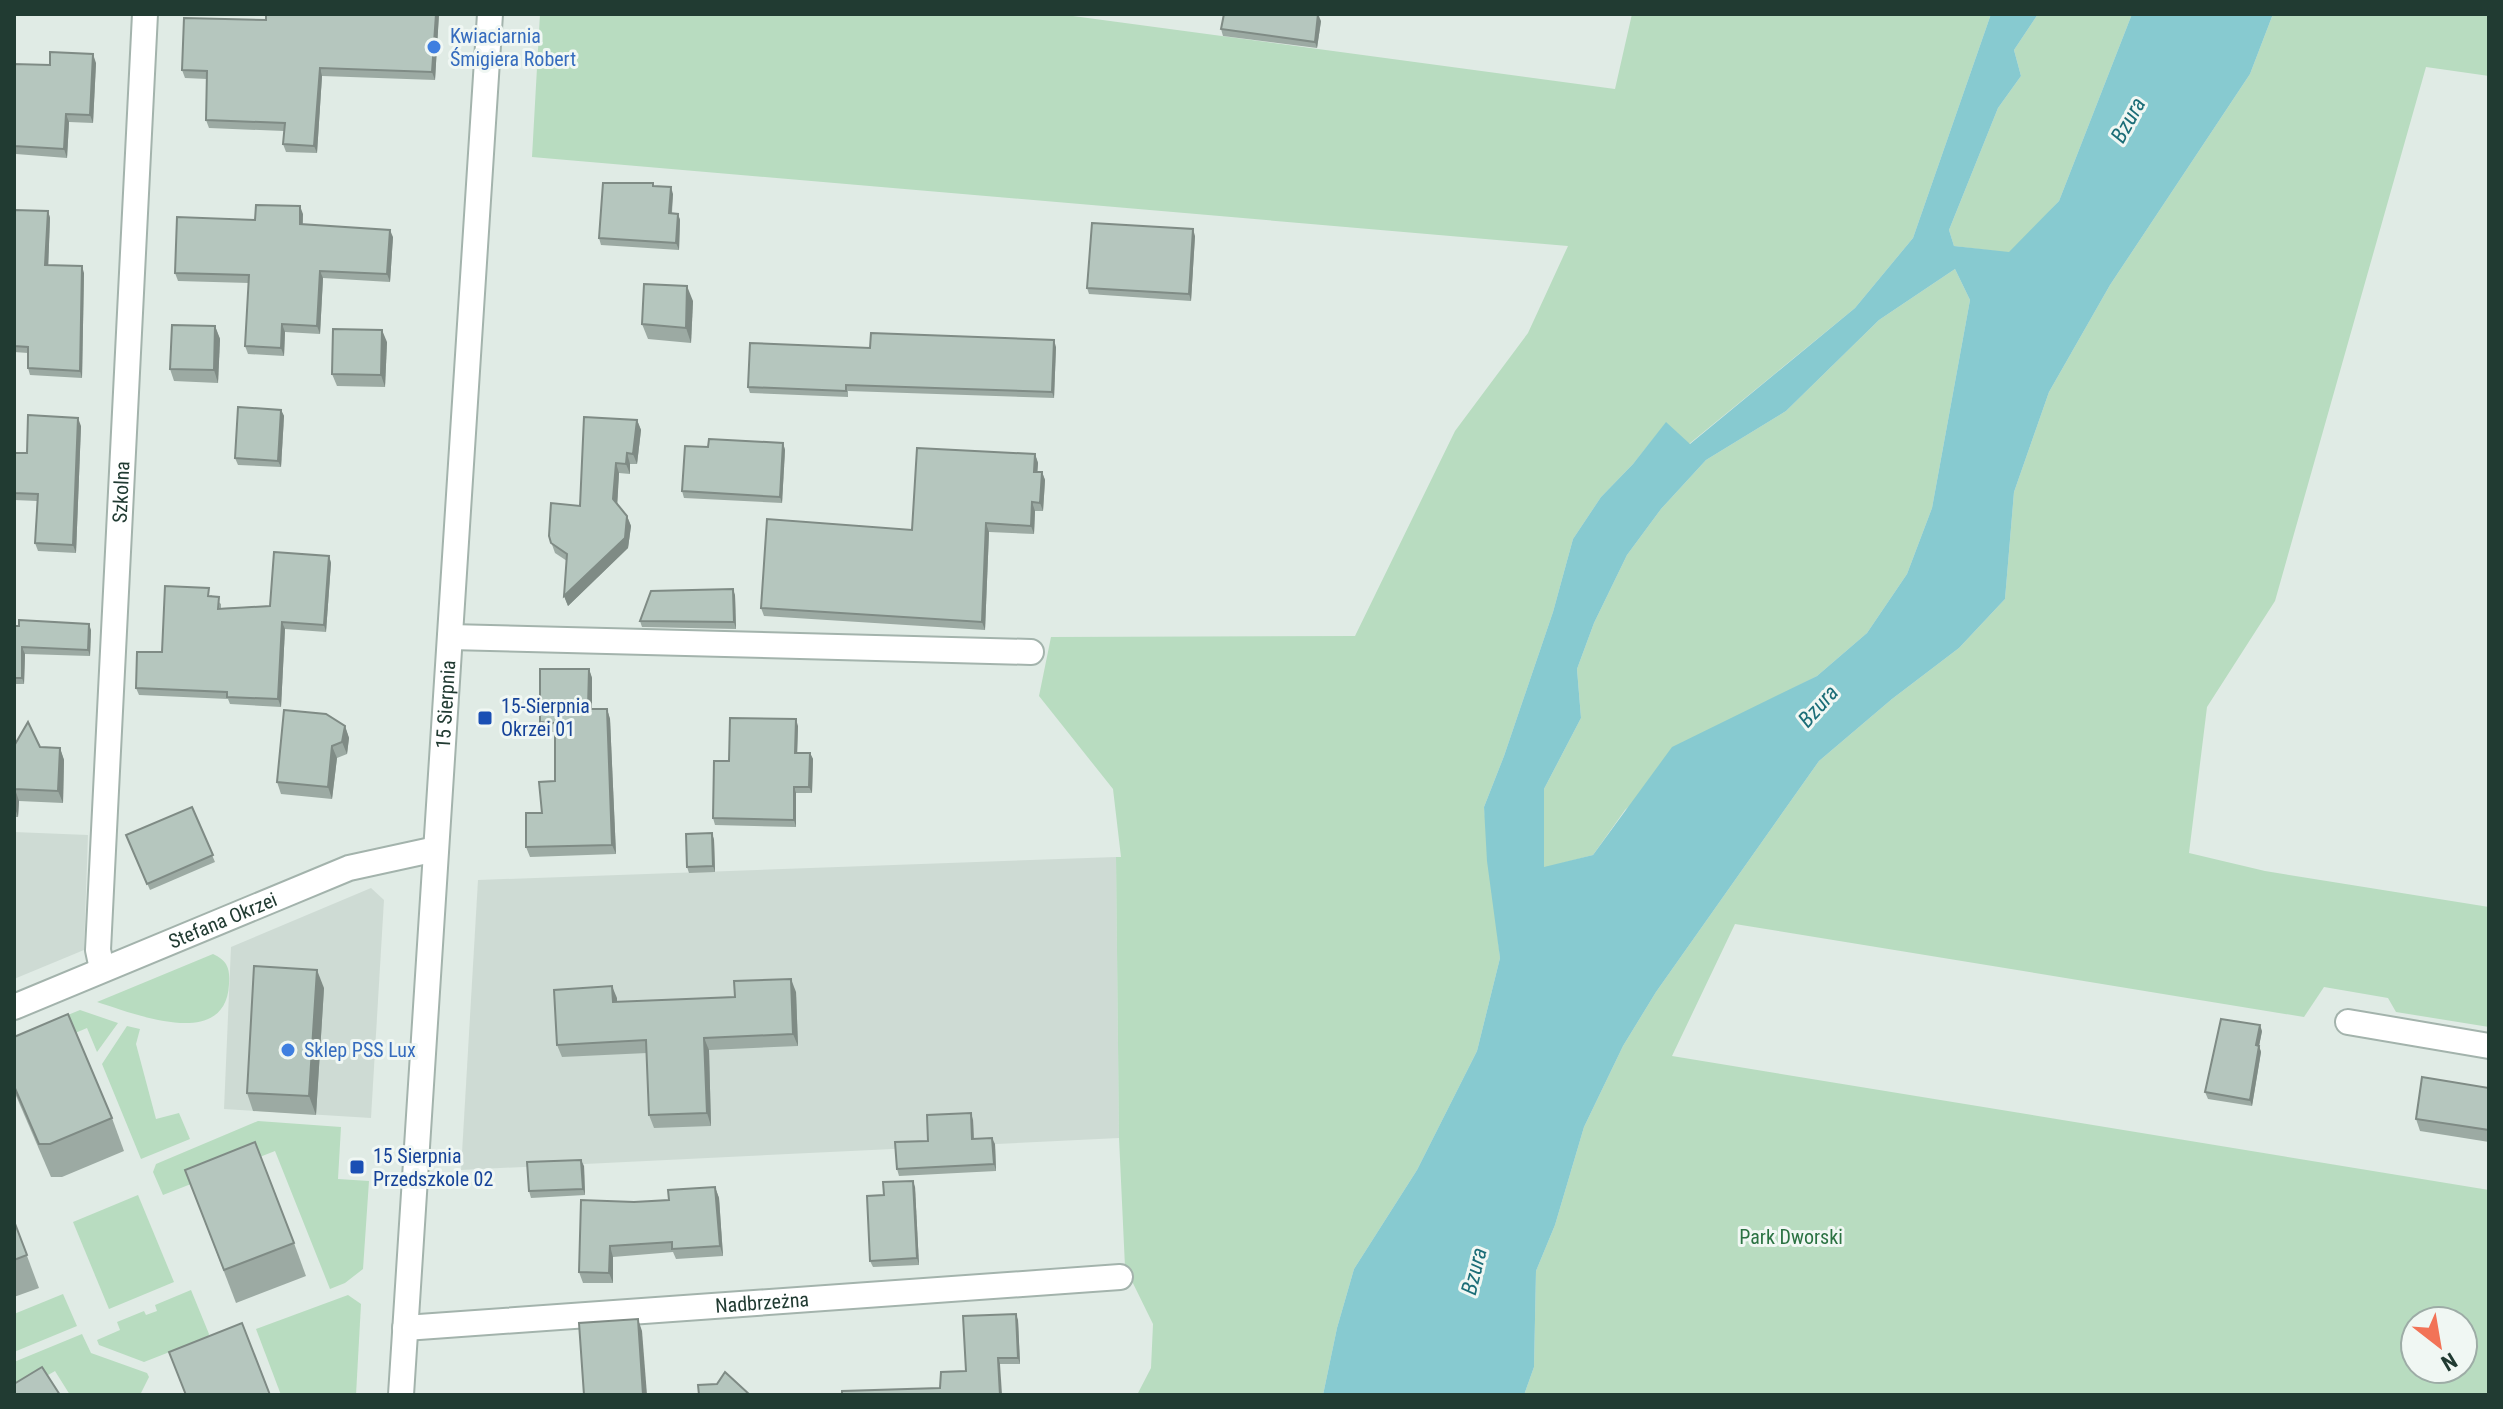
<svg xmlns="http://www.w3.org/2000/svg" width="2503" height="1409" font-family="'Roboto Condensed',sans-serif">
<rect width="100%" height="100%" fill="#e0ebe5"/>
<g fill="#cedbd4">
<path d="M 14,832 L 88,835 L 84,950 L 14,979 Z"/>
<path d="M 1116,857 L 1119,1138 L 461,1170 L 478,880 Z"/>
<path d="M 371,888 L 384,900 L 371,1118 L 224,1109 L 231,947 Z"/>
</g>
<g fill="#b8dcc0" fill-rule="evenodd">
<path d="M 540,14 L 1058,14 L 1615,89 L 1632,14 L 1991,14 L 1913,238 L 1855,308 L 1689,444 L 1666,423 L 1633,464 L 1601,497 L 1573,539 L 1553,612 L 1504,756 L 1484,807 L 1500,958 L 1477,1051 L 1417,1170 L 1354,1269 L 1337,1328 L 1323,1395 L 1137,1395 L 1151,1368 L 1153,1324 L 1125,1267 L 1119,1138 L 1116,857 L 1121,857 L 1113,789 L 1039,696 L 1051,637 L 1355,636 L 1455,431 L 1528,333 L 1568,246 L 532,157 Z"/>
<path d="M 2038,14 L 2132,14 L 2059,201 L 2010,253 L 1954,246 L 1949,230 L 1998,108 L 2021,76 L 2014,50 Z"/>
<path d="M 2273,14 L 2489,14 L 2489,76 L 2426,67 L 2275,601 L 2207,707 L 2189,853 L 2265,871 L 2489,907 L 2489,1027 L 2396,1012 L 2388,998 L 2324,987 L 2304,1017 L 1735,924 L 1672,1056 L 2489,1190 L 2489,1395 L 1524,1395 L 1534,1367 L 1536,1271 L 1555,1225 L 1584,1127 L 1623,1046 L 1656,992 L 1819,761 L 1892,699 L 1959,648 L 2005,599 L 2014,492 L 2049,392 L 2110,285 L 2250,74 ZM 2415,1321 L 2463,1321 L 2463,1369 L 2415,1369 Z"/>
<path d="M 1955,269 L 1970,300 L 1932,508 L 1907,574 L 1867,633 L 1817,676 L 1721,725 L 1625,810 L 1593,855 L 1544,868 L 1544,789 L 1581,718 L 1577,669 L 1594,623 L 1627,555 L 1661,509 L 1706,460 L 1786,411 L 1879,320 Z"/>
<path d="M 213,954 C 228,961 230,969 229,984 C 226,1051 135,1014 97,1002 Z"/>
<path d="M 80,1010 L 118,1023 L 97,1052 L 87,1028 L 14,1059 L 14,1037 Z"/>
<path d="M 127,1026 L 140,1029 L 136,1044 L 156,1119 L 179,1113 L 190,1139 L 141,1159 L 102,1064 Z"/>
<path d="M 258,1121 L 341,1127 L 338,1179 L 369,1181 L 363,1269 L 345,1283 L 330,1289 L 275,1151 L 163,1195 L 153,1172 L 156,1164 Z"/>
<path d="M 138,1195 L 174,1282 L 109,1309 L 73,1222 Z"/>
<path d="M 191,1290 L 209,1334 L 208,1337 L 144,1362 L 99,1345 L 97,1340 L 120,1330 L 117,1322 L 144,1311 L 146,1315 L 157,1311 L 155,1305 Z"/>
<path d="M 63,1294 L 77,1326 L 14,1352 L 14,1314 Z"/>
<path d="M 348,1295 L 361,1304 L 356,1395 L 281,1395 L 256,1329 Z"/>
<path d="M 82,1334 L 91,1353 L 147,1373 L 149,1377 L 140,1395 L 70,1395 L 55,1371 L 14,1395 L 14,1362 Z"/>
</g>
<path fill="#87cad0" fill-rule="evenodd" d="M 1991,14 L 2038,14 L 2014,50 L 2021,76 L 1998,108 L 1949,230 L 1954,246 L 2009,252 L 2059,201 L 2132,14 L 2273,14 L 2250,74 L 2110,285 L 2049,392 L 2014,492 L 2005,599 L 1959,648 L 1892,699 L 1819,761 L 1656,992 L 1623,1046 L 1584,1127 L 1555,1225 L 1536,1271 L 1534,1367 L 1524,1395 L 1323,1395 L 1337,1328 L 1354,1269 L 1417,1170 L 1477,1051 L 1500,958 L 1487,861 L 1484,807 L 1504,756 L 1553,612 L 1573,539 L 1601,497 L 1633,464 L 1666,422 L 1690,444 L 1855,308 L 1913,238 ZM 1955,269 L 1970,300 L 1932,508 L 1907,574 L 1867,633 L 1817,676 L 1672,747 L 1593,855 L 1544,867 L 1544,789 L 1581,718 L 1577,669 L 1594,623 L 1627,555 L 1661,509 L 1706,460 L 1786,411 L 1879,320 Z"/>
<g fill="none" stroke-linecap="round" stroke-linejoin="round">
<g stroke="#a3b3ac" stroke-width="28">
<g id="minor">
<path d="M 450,637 L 1031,652"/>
<path id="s1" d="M 102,969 L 98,950 L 145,14"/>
<path d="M 2348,1022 L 2489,1046"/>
<path id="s2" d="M 405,1328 L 1120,1277"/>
</g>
</g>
<g stroke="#a3b3ac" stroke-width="28">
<g id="tertiary">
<path id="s3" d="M 14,1007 L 349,868 L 436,849"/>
<path id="s4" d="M 401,1395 L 490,14"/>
</g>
</g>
<use href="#minor" stroke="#fff" stroke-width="24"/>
<use href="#tertiary" stroke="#fff" stroke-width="24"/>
</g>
<g fill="#9caaa3">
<path d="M 266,14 L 439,14 L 435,80 L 322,76 L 317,153 L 286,152 L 283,144 L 284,131 L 209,128 L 206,120 L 207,79 L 185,78 L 182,70 L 266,20 Z"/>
<path d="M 1321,21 L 1317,48 L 1223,36 L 1221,29 Z"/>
<path d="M 96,63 L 93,123 L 69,122 L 67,158 L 16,154 L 14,199 L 14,64 L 50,65 Z"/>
<path d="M 653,183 L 654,186 L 673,194 L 672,213 L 678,214 L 680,220 L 679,250 L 601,245 L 599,238 Z"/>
<path d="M 14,210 L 48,211 L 50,218 L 48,266 L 84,273 L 82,378 L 30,375 L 28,368 L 28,353 L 14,352 Z"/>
<path d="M 303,214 L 303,224 L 393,237 L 390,282 L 323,278 L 320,334 L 285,332 L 284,356 L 248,354 L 245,346 L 249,283 L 178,281 L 175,273 L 255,220 Z"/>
<path d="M 1195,236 L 1191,301 L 1089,294 L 1087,288 Z"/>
<path d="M 693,301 L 691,343 L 648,339 L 642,324 Z"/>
<path d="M 215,326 L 220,339 L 218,383 L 174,381 L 170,369 Z"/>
<path d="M 387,342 L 385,387 L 337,386 L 332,374 Z"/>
<path d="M 1056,347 L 1054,398 L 848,391 L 848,397 L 750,393 L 748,387 L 870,348 Z"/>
<path d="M 281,410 L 284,416 L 281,467 L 238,465 L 235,458 Z"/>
<path d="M 637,420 L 641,430 L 637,464 L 630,464 L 630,474 L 619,473 L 617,504 L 627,516 L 631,526 L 628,548 L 568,606 L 564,596 L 567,561 L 555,553 L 549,536 L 580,506 Z"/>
<path d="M 81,426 L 76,553 L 38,551 L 35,543 L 37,501 L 14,500 L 14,453 L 27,453 Z"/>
<path d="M 783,443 L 785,450 L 782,503 L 684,498 L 682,491 L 708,447 Z"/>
<path d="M 1035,454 L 1038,463 L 1037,472 L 1042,472 L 1045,480 L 1043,511 L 1035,511 L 1034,534 L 989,532 L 985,630 L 764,616 L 761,608 L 912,530 Z"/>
<path d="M 329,556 L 331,563 L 326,632 L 285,629 L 281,707 L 230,704 L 228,699 L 139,695 L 136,688 L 162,652 L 211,595 L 221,604 L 221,608 L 270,606 Z"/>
<path d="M 735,595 L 736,629 L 642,627 L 640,621 Z"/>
<path d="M 14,626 L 91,630 L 90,656 L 25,654 L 24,684 L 14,684 Z"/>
<path d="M 589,669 L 592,678 L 592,709 L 607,709 L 610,719 L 616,854 L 530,857 L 526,847 L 555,781 L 555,732 L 544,732 L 540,722 Z"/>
<path d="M 345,726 L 349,738 L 347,754 L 337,758 L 332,799 L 281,794 L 277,782 Z"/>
<path d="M 798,726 L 797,753 L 810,753 L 813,759 L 812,793 L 796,793 L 796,827 L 715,825 L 713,818 L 729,761 Z"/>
<path d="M 14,746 L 60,748 L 64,760 L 63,803 L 19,801 L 18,817 L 14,817 Z"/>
<path d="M 192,807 L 215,862 L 150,890 L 126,835 Z"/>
<path d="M 712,833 L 714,840 L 715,872 L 689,873 L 687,867 Z"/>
<path d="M 324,988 L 316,1115 L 253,1111 L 247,1093 Z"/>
<path d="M 796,992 L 798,1046 L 709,1050 L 711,1126 L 654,1128 L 649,1115 L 647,1053 L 562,1057 L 557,1045 L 617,998 L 617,1002 L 735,997 Z"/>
<path d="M 2262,1031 L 2259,1046 L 2261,1052 L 2252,1106 L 2208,1099 L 2205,1092 Z"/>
<path d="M 14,1037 L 112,1118 L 124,1151 L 62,1177 L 51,1177 L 14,1091 Z"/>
<path d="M 2489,1088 L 2489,1142 L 2420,1131 L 2416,1119 Z"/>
<path d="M 973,1120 L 974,1139 L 995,1144 L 996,1171 L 899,1176 L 897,1169 L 928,1141 Z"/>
<path d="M 584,1166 L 585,1195 L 531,1198 L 529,1191 Z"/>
<path d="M 185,1170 L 294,1243 L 306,1276 L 236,1303 Z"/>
<path d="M 715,1187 L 719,1198 L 723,1256 L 676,1259 L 673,1252 L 613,1257 L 613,1283 L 583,1283 L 579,1272 L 634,1202 L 669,1200 Z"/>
<path d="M 915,1187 L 919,1265 L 873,1267 L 870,1261 L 884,1195 Z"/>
<path d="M 14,1221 L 39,1288 L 14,1297 Z"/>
<path d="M 1018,1320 L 1020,1364 L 1000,1364 L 940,1388 L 966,1371 Z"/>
</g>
<g fill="#7f8b85">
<path d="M 436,14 L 439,14 L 435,80 L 432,72 Z"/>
<path d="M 1318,14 L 1321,21 L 1317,48 L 1315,42 Z"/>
<path d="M 93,54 L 96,63 L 93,123 L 90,115 Z"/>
<path d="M 320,68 L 322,76 L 317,153 L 314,146 Z"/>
<path d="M 66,114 L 69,122 L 67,158 L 64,149 Z"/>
<path d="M 14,149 L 16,154 L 14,199 Z"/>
<path d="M 671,187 L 673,194 L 671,219 L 669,213 Z"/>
<path d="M 300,206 L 303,214 L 302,232 L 300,224 Z"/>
<path d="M 48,211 L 50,218 L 48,272 L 45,265 Z"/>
<path d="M 678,214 L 680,220 L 679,250 L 676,243 Z"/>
<path d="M 1193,229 L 1195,236 L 1191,301 L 1189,294 Z"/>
<path d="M 390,230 L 393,237 L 390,282 L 387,274 Z"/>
<path d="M 82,266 L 84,273 L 82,378 L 80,371 Z"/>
<path d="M 320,271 L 323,278 L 320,334 L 317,326 Z"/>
<path d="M 687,286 L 693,301 L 691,343 L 686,328 Z"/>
<path d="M 282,324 L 285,332 L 284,356 L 281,348 Z"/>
<path d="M 215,326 L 220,339 L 218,383 L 214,370 Z"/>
<path d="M 382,330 L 387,342 L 385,387 L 381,375 Z"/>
<path d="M 1054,340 L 1056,347 L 1054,398 L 1052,392 Z"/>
<path d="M 281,410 L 284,416 L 281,467 L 278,461 Z"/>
<path d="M 78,418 L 81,426 L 76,553 L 73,545 Z"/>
<path d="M 637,420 L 641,430 L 637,464 L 633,454 Z"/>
<path d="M 783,443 L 785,450 L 782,503 L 780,497 Z"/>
<path d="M 627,453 L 630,464 L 630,474 L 626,464 Z"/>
<path d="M 1035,454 L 1038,463 L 1037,480 L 1034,472 Z"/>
<path d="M 616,463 L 619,473 L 617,509 L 613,499 Z"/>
<path d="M 1042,472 L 1045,480 L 1043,511 L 1040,503 Z"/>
<path d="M 1032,502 L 1035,511 L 1034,534 L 1031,526 Z"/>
<path d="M 627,516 L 631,526 L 628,548 L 568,606 L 564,596 Z"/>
<path d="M 986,523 L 989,532 L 985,630 L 982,622 Z"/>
<path d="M 329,556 L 331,563 L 326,632 L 324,625 Z"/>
<path d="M 733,589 L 735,595 L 736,629 L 734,622 Z"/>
<path d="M 282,622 L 285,629 L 281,707 L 278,699 Z"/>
<path d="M 89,624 L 91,630 L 90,656 L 88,650 Z"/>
<path d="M 22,647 L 25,654 L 24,684 L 22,678 Z"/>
<path d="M 589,669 L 592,678 L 592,719 L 588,709 Z"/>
<path d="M 607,709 L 610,719 L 616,854 L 612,845 Z"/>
<path d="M 796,719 L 798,726 L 797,759 L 795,753 Z"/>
<path d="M 345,726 L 349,738 L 347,754 L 342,742 Z"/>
<path d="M 332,746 L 337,758 L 332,799 L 328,787 Z"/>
<path d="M 60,748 L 64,760 L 63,803 L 58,791 Z"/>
<path d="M 810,753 L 813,759 L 812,793 L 809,787 Z"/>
<path d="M 794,787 L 796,793 L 796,827 L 794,820 Z"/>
<path d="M 15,789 L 19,801 L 18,817 L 14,805 Z"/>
<path d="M 712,833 L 714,840 L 715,872 L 713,866 Z"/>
<path d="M 317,970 L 324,988 L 316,1115 L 309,1096 Z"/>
<path d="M 791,979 L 796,992 L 798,1046 L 793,1034 Z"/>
<path d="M 612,986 L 617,998 L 617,1015 L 613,1002 Z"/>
<path d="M 2260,1025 L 2262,1031 L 2259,1046 L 2261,1052 L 2252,1106 L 2250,1100 L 2256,1045 Z"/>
<path d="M 704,1038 L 709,1050 L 711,1126 L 707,1113 Z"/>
<path d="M 971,1113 L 973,1120 L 974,1146 L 972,1139 Z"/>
<path d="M 992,1138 L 995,1144 L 996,1171 L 994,1164 Z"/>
<path d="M 581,1160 L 584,1166 L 585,1195 L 583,1189 Z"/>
<path d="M 913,1181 L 915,1187 L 919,1265 L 917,1258 Z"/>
<path d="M 715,1187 L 719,1198 L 723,1256 L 720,1246 Z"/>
<path d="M 610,1246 L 613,1257 L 613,1283 L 609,1273 Z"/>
<path d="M 1016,1314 L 1018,1320 L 1020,1364 L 1018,1358 Z"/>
<path d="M 638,1319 L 642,1331 L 647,1395 L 643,1395 Z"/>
<path d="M 998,1358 L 1000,1364 L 1002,1395 L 1000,1395 Z"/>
</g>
<g fill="#b5c6be" stroke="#7f8b85" stroke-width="2">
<path d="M 266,14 L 436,14 L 432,72 L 320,68 L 314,146 L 283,144 L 285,123 L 206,120 L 207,71 L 182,70 L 184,18 L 266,20 Z"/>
<path d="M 1224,14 L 1318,14 L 1315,42 L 1221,29 Z"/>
<path d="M 50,52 L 93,54 L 90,115 L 66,114 L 64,149 L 14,146 L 14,64 L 50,65 Z"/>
<path d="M 603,183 L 653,183 L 653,186 L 671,187 L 669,213 L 678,214 L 676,243 L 599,238 Z"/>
<path d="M 256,205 L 300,206 L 300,224 L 390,230 L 387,274 L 320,271 L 317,326 L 282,324 L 281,348 L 245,346 L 249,275 L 175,273 L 177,217 L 255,220 Z"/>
<path d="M 14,210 L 48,211 L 45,265 L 82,266 L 80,371 L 28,368 L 28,347 L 14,346 Z"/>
<path d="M 1092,223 L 1193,229 L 1189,294 L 1087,288 Z"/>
<path d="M 644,284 L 687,286 L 686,328 L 642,324 Z"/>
<path d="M 172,325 L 215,326 L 214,370 L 170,369 Z"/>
<path d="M 333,329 L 382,330 L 381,375 L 332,374 Z"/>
<path d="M 871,333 L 1054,340 L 1052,392 L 846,385 L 846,391 L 748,387 L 750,343 L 870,348 Z"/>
<path d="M 238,407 L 281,410 L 278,461 L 235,458 Z"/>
<path d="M 28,415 L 78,418 L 73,545 L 35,543 L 38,494 L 14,493 L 14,453 L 27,453 Z"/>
<path d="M 584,417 L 637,420 L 633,454 L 627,453 L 626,464 L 616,463 L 613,499 L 627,516 L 625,538 L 564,596 L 567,554 L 551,543 L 549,536 L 551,503 L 580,506 Z"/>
<path d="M 709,439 L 783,443 L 780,497 L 682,491 L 685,446 L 708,447 Z"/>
<path d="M 917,448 L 1035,454 L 1034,472 L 1042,472 L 1040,503 L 1032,502 L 1031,526 L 986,523 L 982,622 L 761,608 L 767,519 L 912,530 Z"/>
<path d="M 274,552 L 329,556 L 324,625 L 282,622 L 278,699 L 227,697 L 227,692 L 136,688 L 137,652 L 162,652 L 165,586 L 209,588 L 208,596 L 219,597 L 218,609 L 270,606 Z"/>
<path d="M 733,589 L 734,622 L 640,621 L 651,591 Z"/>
<path d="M 19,620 L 89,624 L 88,650 L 22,647 L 22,678 L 14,678 L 14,626 L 19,626 Z"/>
<path d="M 540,669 L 589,669 L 588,709 L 607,709 L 612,845 L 526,847 L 526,813 L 542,813 L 539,782 L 555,781 L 555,723 L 540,722 Z"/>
<path d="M 284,710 L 326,714 L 345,726 L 342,742 L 332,746 L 328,787 L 277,782 Z"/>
<path d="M 730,718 L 796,719 L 795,753 L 810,753 L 809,787 L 794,787 L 794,820 L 713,818 L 714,761 L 729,761 Z"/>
<path d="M 28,722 L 40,747 L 60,748 L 58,791 L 15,789 L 14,801 L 14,746 Z"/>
<path d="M 192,807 L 213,855 L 147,884 L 126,835 Z"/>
<path d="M 712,833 L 713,866 L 687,867 L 686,834 Z"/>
<path d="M 254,966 L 317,970 L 309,1096 L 247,1093 Z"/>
<path d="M 791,979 L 793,1034 L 704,1038 L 707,1113 L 649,1115 L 646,1040 L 557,1045 L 554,990 L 612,986 L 613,1002 L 735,997 L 734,981 Z"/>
<path d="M 68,1014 L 112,1118 L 50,1144 L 39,1144 L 14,1086 L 14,1037 Z"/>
<path d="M 2221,1019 L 2260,1025 L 2256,1045 L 2259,1046 L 2250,1100 L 2205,1092 Z"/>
<path d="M 2422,1077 L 2489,1088 L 2489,1130 L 2416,1119 Z"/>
<path d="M 971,1113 L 972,1139 L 992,1138 L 994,1164 L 897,1169 L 895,1142 L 928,1141 L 927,1115 Z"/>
<path d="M 255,1142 L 294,1243 L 224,1270 L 185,1170 Z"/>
<path d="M 581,1160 L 583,1189 L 529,1191 L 527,1162 Z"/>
<path d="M 913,1181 L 917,1258 L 870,1261 L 867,1196 L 884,1195 L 883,1182 Z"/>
<path d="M 715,1187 L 720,1246 L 672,1249 L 672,1242 L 610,1246 L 609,1273 L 579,1272 L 581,1200 L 634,1202 L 669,1200 L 668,1190 Z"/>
<path d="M 14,1221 L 27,1255 L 14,1260 Z"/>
<path d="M 1016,1314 L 1018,1358 L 998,1358 L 1000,1395 L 842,1395 L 842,1391 L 940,1388 L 941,1372 L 966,1371 L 963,1316 Z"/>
<path d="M 638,1319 L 643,1395 L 584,1395 L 579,1323 Z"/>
<path d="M 242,1323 L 270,1395 L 186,1395 L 169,1352 Z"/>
<path d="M 42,1367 L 60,1395 L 14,1395 L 14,1384 Z"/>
<path d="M 725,1372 L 750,1395 L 699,1395 L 698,1385 L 717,1384 Z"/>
</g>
<g fill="#3f7fe0" stroke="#f0f7f3" stroke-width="3">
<circle cx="434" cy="47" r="8"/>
<circle cx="288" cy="1050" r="8"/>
</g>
<g fill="#1a4fb4" stroke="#f0f7f3" stroke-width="3">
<rect x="477" y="710" width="16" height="16" rx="4"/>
<rect x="349" y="1159" width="16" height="16" rx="4"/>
</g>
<g text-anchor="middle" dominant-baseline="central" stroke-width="6" stroke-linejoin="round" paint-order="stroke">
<g font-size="20" fill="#366cbe" stroke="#f0f7f3" text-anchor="start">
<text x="450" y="36">Kwiaciarnia<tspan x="450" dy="23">Śmigiera Robert</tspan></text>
<text x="304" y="1050">Sklep PSS Lux</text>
</g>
<g font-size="20" fill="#213b32" stroke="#f0f7f3">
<text stroke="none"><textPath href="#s1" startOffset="478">Szkolna</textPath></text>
<text stroke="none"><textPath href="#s4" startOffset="692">15 Sierpnia</textPath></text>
<text stroke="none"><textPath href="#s3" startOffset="226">Stefana Okrzei</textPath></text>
<text stroke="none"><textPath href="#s2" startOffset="358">Nadbrzeżna</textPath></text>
</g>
<g font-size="20" fill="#164399" stroke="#f0f7f3" text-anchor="start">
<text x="501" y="706">15-Sierpnia<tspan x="501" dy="23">Okrzei 01</tspan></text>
<text x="373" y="1156">15 Sierpnia<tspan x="373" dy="23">Przedszkole 02</tspan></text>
</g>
<g font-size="20" fill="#2b7242" stroke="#f0f7f3">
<text x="1791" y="1237">Park Dworski</text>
</g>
<g font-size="22" font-style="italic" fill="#1b6d77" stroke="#f0f7f3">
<text transform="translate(2128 120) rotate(-61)">Bzura</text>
<text transform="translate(1818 706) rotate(-48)">Bzura</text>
<text transform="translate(1474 1271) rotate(-76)">Bzura</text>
</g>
</g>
<rect width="2503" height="1409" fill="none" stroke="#213b32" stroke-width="32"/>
<g transform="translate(2439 1345) rotate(149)"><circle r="38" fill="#f0f7f3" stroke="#9daca6" stroke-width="2"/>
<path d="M0-6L14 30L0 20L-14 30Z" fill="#f27357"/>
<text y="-12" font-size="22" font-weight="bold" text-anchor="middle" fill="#213b32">N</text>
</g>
</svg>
